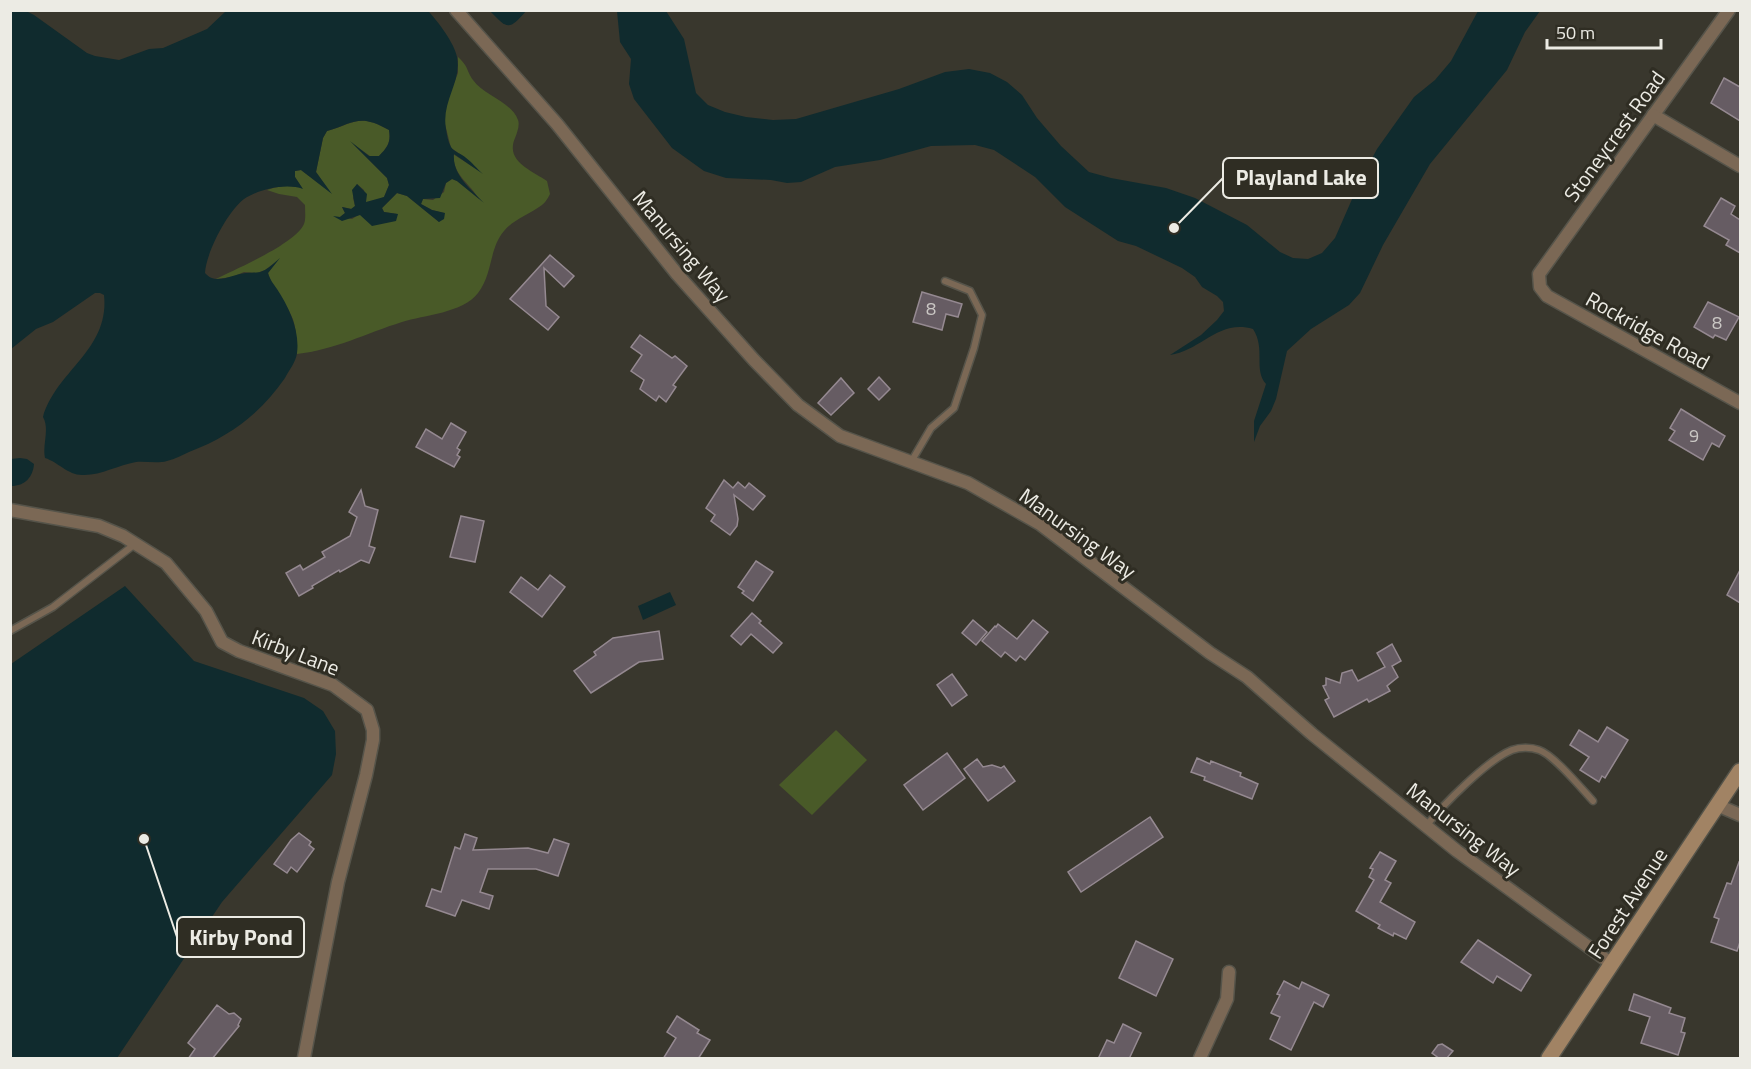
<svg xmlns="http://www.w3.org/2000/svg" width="1751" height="1069" font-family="'Titillium Web',sans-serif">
<rect width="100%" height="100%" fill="#39372d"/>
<g fill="#495a28">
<path d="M 458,57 C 469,67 466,70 473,80 C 484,96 511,101 518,120 C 520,125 517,133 515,138 C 505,161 531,170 547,181 L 550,194 C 548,198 545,203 542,205 C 530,214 514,219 504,231 C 489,248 493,274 478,293 C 463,313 424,315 402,322 C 367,333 334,350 297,354 C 296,342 297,326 291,315 C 285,301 272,288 268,273 L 277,261 L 265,270 L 257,273 L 244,272 L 232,277 L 216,279 C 236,269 295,244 304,224 C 306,219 305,211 305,205 L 297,197 L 279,194 L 267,190 C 279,186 290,184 302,188 L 295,177 L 295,171 L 301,170 L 330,192 L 316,172 L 323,138 L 327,131 C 355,123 359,113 389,130 C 391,142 388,147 379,156 L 370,156 L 353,144 L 387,178 L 389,185 L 384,197 L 373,202 L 366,202 L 364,190 L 357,184 L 353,198 L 355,206 L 352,209 L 342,207 L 345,213 L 340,217 L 335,216 L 352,219 L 360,214 L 397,214 L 384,212 L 382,208 L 397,193 L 407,196 L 439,222 L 444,213 L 432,210 L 421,204 L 423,199 L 433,200 L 444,192 L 446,183 L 452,179 L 457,181 L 479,199 C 469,182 454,177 453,154 L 479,171 L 466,158 L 451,148 L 444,120 L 447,101 L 458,73 Z"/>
<path d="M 836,730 L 867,760 L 812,815 L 779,785 Z"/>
</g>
<g fill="#102b2e">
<path d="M 11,10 L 26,11 L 34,15 L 87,53 L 95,56 L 119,60 L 149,49 L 163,48 L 207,29 L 226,11 L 428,11 C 437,20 455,44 457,57 C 462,82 441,101 446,129 C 447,135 448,142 451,147 C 454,152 462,154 466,158 C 472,162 477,169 483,174 L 454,154 C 452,175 471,189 484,203 L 457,181 L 452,179 L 446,183 L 440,198 L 423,199 L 421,204 L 432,210 L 445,213 L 444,219 L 439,222 L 407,196 L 397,193 L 382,208 L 384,212 L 398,214 L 396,221 L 372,226 L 360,215 L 342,221 L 333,216 L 340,217 L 345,213 L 342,207 L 351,209 L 355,206 L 352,190 L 357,184 L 367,194 L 366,202 L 384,197 L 389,185 L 387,178 L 350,141 L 369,156 L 379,156 C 388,147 391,142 389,130 C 359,113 354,123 327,131 L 323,138 L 316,172 L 332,194 L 301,170 L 295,171 L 295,177 L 303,189 C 286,183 259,189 244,199 C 227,212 206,253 205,273 C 216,286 232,274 246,273 C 252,272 258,274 265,270 C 270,267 275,262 280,258 L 268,273 C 270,280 273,283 277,289 C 289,307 300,331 297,353 C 296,362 289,370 285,378 C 259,415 230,436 189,452 C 182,455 175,459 167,461 C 157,464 146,461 136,462 C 118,465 100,476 82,475 C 68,475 58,462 45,458 C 42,445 50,429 43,417 C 56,371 110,350 104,295 L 100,293 L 95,293 L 53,322 L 36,329 L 11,349 Z"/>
<path d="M 490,11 L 526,11 C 509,31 507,29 490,11 Z"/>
<path d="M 617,11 L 666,11 L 684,39 L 696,93 L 708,105 L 725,112 L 746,117 L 773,120 L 796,119 L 899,89 L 945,72 L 969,69 L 990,73 L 1007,82 L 1022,95 L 1037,118 L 1061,146 L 1089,172 L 1111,178 L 1166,188 L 1195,198 L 1247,225 L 1280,252 L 1293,258 L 1308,259 L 1322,253 L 1335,238 L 1360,181 L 1377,149 L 1414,97 L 1435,80 L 1451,61 L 1478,11 L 1540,11 L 1525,32 L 1507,70 L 1430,164 L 1383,245 L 1360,293 L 1349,305 L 1311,329 L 1287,351 L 1276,399 L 1271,411 L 1260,426 L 1254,442 L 1254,421 L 1266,384 C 1253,369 1266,349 1253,329 C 1218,319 1201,351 1170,355 L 1201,335 L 1217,320 L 1224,311 L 1223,302 L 1217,296 L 1202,287 L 1195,277 L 1182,268 L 1136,246 L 1118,241 L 1065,207 L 1035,177 L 994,150 L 975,145 L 931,146 L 880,160 L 835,167 L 801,182 L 787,183 L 771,180 L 726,178 L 704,171 L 672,148 L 634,99 L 629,84 L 631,59 L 620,42 Z"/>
<path d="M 20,458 L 27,459 L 34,464 C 33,477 25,486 11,486 L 11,459 Z"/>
<path d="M 125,586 L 194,661 L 304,698 L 323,711 L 335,731 L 336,754 L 332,775 L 222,902 L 117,1058 L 11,1058 L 11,664 Z"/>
<path d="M 670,592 L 676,605 L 643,620 L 638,606 Z"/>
</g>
<g fill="#665c63" stroke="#958991" stroke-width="1.5">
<path d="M 1724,78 L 1740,87 L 1740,121 L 1711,103 Z"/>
<path d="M 1721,198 L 1735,206 L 1731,214 L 1740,220 L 1740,253 L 1726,245 L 1729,240 L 1704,226 Z"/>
<path d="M 550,255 L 574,276 L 564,287 L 544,268 L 546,306 L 559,317 L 548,330 L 510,299 Z"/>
<path d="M 922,292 L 962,304 L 958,317 L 946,314 L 942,330 L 913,322 Z"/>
<path d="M 1708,302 L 1739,317 L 1726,340 L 1715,335 L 1713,338 L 1694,327 Z"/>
<path d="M 640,335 L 672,358 L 675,356 L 687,366 L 673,385 L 676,387 L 666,402 L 659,396 L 656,401 L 640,389 L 644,380 L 631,371 L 642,355 L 631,347 Z"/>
<path d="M 879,377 L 890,389 L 879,400 L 868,389 Z"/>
<path d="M 841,378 L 854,393 L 831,415 L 818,403 Z"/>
<path d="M 1681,409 L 1725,436 L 1719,447 L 1712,443 L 1703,460 L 1669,440 L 1675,431 L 1670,428 Z"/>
<path d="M 451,423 L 466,432 L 457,448 L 460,450 L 457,455 L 460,457 L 454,467 L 416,447 L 426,429 L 442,439 Z"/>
<path d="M 724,480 L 733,488 L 738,482 L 745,488 L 749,483 L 765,496 L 753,510 L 734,495 L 738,519 L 737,526 L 730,535 L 711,521 L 715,515 L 706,508 Z"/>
<path d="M 361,490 L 365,506 L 378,510 L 369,546 L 375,548 L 369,563 L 361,560 L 340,572 L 339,570 L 312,586 L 313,588 L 299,596 L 286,573 L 300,565 L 303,570 L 325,557 L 322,552 L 350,536 L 357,517 L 349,512 Z"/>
<path d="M 461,516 L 484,521 L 475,562 L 450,557 Z"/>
<path d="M 756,561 L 773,572 L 753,601 L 742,593 L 744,591 L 738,587 Z"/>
<path d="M 1740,570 L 1740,603 L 1727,595 Z"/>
<path d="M 550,575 L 565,587 L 542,617 L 510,592 L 521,577 L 538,590 Z"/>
<path d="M 752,613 L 761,621 L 759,623 L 782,643 L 773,653 L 751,634 L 741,645 L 731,636 Z"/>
<path d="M 973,620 L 987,632 L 976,645 L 962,633 Z"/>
<path d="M 1033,620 L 1048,632 L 1025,660 L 1020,656 L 1016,661 L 1005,652 L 1001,657 L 982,641 L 995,626 L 996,627 L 998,624 L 1017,639 Z"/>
<path d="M 659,631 L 663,659 L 639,662 L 591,693 L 574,671 L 596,655 L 594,652 L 613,638 Z"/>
<path d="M 1392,644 L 1401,661 L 1392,666 L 1398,677 L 1387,686 L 1390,691 L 1369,702 L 1367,699 L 1334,717 L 1325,700 L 1329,698 L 1323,686 L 1326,685 L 1326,678 L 1340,683 L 1342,673 L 1352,670 L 1358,681 L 1385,667 L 1377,653 Z"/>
<path d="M 952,674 L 967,695 L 952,706 L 937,685 Z"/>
<path d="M 1607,727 L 1628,740 L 1605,778 L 1602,776 L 1599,782 L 1580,770 L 1589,757 L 1570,745 L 1579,730 L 1598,742 Z"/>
<path d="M 947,753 L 965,778 L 923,810 L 904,785 Z"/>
<path d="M 1197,758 L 1210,764 L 1211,761 L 1241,773 L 1240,776 L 1258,784 L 1252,799 L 1204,780 L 1205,777 L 1191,772 Z"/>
<path d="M 977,759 L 983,767 L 992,765 L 1001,768 L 1004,766 L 1015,781 L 988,801 L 964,769 Z"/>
<path d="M 1150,817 L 1163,837 L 1081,892 L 1068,872 Z"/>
<path d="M 299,833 L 311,842 L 309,845 L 314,849 L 297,872 L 291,867 L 287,873 L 274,864 L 291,840 Z"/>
<path d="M 465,834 L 477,838 L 473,850 L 528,848 L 548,853 L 554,839 L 569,844 L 558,876 L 536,869 L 488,869 L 480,892 L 493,896 L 489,909 L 462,900 L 455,916 L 426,906 L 432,889 L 441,892 L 455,847 L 460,849 Z"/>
<path d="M 1380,852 L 1396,861 L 1385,880 L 1391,883 L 1380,902 L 1415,922 L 1406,939 L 1394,933 L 1393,936 L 1378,928 L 1380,925 L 1356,911 L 1374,880 L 1369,877 L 1373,869 L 1370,868 Z"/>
<path d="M 1739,862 L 1740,863 L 1740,942 L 1737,951 L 1711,942 L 1719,919 L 1714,917 L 1727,883 L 1731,884 Z"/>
<path d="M 1478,940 L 1531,975 L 1521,991 L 1497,976 L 1493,983 L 1461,962 Z"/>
<path d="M 1136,941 L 1173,959 L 1156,996 L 1119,978 Z"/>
<path d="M 1284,981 L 1299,989 L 1302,982 L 1329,995 L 1323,1007 L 1314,1002 L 1291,1050 L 1270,1039 L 1280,1017 L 1271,1013 L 1280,995 L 1277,994 Z"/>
<path d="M 1634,994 L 1671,1008 L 1669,1013 L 1685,1018 L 1681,1032 L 1685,1033 L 1678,1055 L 1641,1043 L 1650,1017 L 1629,1010 Z"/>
<path d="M 217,1005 L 229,1014 L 234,1013 L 241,1019 L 238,1025 L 239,1026 L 212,1059 L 188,1059 L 195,1049 L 188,1043 Z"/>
<path d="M 677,1016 L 699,1030 L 697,1033 L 710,1040 L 698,1059 L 663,1059 L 676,1038 L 667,1032 Z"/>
<path d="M 1123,1024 L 1141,1033 L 1129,1059 L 1098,1059 L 1107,1040 L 1114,1043 Z"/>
<path d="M 1442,1044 L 1453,1051 L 1446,1059 L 1440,1059 L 1432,1053 L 1438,1045 Z"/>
</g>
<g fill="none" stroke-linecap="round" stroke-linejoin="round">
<g stroke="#56544a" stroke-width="9">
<g id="lane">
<path d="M 911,462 L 931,428 L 954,408 L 974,348 L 982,315 L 970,291 L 945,281"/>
<path d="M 10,631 L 53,607 L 135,544"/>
<path d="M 1426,826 C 1443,805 1487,760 1512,750 C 1520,747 1531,747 1539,750 C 1554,755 1581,788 1593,801"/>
</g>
</g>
<g stroke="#56544a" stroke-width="15">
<g id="street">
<path d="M 456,10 L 557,124 L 677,274 L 754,360 L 798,405 L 840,436 L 968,483 L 1040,524 L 1210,653 L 1247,677 L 1312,734 L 1457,851 L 1612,964"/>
<path d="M 1729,10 L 1539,274 L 1540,287 L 1547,296 L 1740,403"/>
<path d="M 1653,115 L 1740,166"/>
<path d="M 10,510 L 99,526 L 123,536 L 166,563 L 206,611 L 222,642 L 239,651 L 333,685 L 367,710 L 373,730 L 373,740 L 366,775 L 338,882 L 304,1058"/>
<path d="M 1717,805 L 1740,815"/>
<path d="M 1200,1058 L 1227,999 L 1229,972"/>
</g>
</g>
<g stroke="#56544a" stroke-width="18">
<path id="secondary" d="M 1549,1058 L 1740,771"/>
</g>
<use href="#lane" stroke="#7b6855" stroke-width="6"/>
<use href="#street" stroke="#7b6855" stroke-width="12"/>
<use href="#secondary" stroke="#a18364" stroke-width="15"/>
</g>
<g text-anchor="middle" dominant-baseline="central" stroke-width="6" stroke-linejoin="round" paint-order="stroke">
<g font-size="18" fill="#cac7c4">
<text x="931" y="308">8</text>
<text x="1717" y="322">8</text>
<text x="1694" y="435">9</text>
</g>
<g font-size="21" fill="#ecebe4" stroke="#2f2d23">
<text transform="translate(1614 136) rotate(-54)">Stoneycrest Road</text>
<text transform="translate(682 246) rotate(50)">Manursing Way</text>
<text transform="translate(1648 330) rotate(29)">Rockridge Road</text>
<text transform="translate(1078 533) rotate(36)">Manursing Way</text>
<text transform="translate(296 652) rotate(21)">Kirby Lane</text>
<text transform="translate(1464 829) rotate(38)">Manursing Way</text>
<text transform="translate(1627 903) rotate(-57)">Forest Avenue</text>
</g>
</g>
<path fill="none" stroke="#ecebe4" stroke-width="2" d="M1174 228L1223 178M144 839L177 937"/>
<g fill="#ecebe4" stroke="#2f2d23" stroke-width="2">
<circle cx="1174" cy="228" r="6"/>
<circle cx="144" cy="839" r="6"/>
</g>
<g fill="#2f2d23" stroke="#ecebe4" stroke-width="2">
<rect x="1223" y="158" width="155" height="40" rx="6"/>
<rect x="177" y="917" width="127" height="40" rx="6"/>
</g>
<g font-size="22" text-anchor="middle" font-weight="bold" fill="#ecebe4">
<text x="1301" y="185">Playland Lake</text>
<text x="241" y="945">Kirby Pond</text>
</g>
<rect width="1751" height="1069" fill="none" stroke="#ecebe4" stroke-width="24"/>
<path d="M1547 39v9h114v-9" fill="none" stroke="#ecebe4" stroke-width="3"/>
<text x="1556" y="39" font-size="18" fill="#ecebe4" stroke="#2f2d23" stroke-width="4.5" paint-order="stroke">50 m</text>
</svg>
